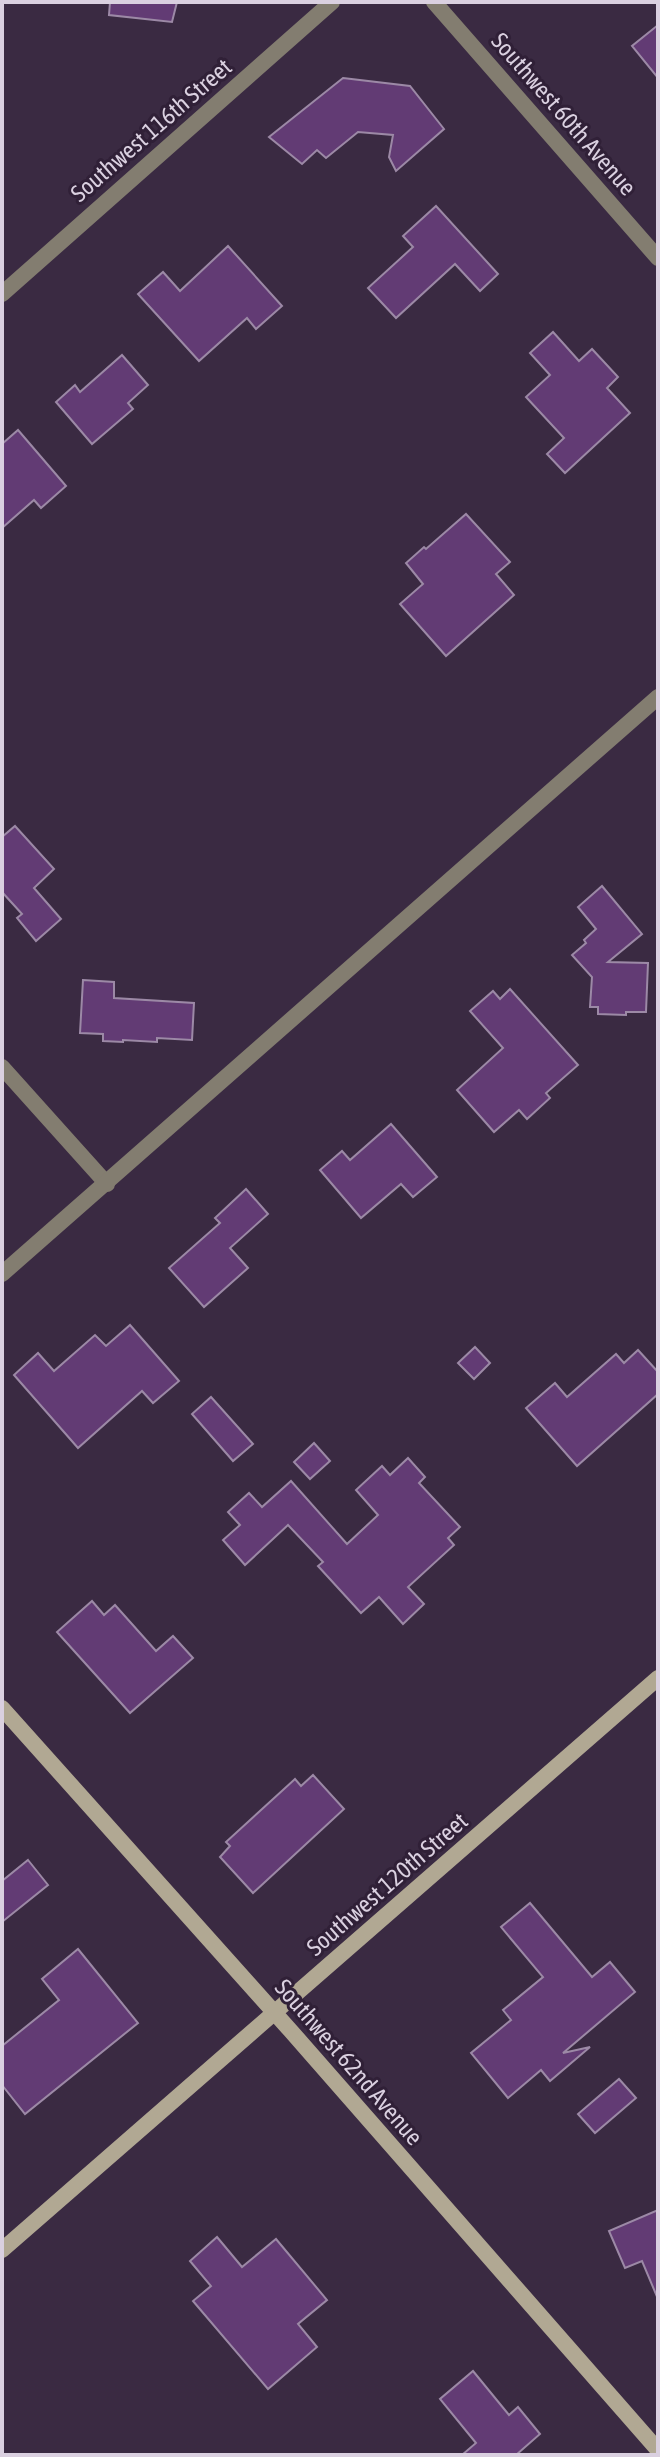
<svg xmlns="http://www.w3.org/2000/svg" width="660" height="2457" font-family="'Asap Condensed',sans-serif">
<rect width="100%" height="100%" fill="#3a2a42"/>
<g fill="#623b74" stroke="#9c89a6" stroke-width="2">
<path d="M 110,2 L 177,2 L 172,22 L 109,15 Z"/>
<path d="M 658,25 L 658,78 L 632,46 Z"/>
<path d="M 343,78 L 410,86 L 444,129 L 396,171 L 389,157 L 393,135 L 358,132 L 326,158 L 317,150 L 302,164 L 269,137 Z"/>
<path d="M 436,206 L 498,274 L 480,291 L 455,264 L 396,318 L 368,288 L 413,247 L 403,236 Z"/>
<path d="M 228,246 L 282,306 L 256,329 L 247,318 L 199,361 L 138,294 L 163,272 L 180,291 Z"/>
<path d="M 553,332 L 579,361 L 592,349 L 618,377 L 607,388 L 630,413 L 565,473 L 547,454 L 564,438 L 526,397 L 550,375 L 530,353 Z"/>
<path d="M 122,355 L 148,385 L 128,403 L 133,409 L 92,444 L 56,402 L 75,385 L 80,392 Z"/>
<path d="M 18,430 L 66,486 L 41,508 L 34,500 L 2,528 L 2,444 Z"/>
<path d="M 466,514 L 510,562 L 496,574 L 514,595 L 446,656 L 400,604 L 423,584 L 406,563 L 424,547 L 426,549 Z"/>
<path d="M 15,826 L 54,869 L 34,888 L 61,919 L 36,941 L 17,918 L 22,914 L 2,892 L 2,837 Z"/>
<path d="M 602,886 L 642,934 L 608,962 L 648,963 L 646,1012 L 626,1012 L 626,1015 L 598,1014 L 598,1007 L 590,1007 L 592,977 L 572,955 L 586,943 L 584,940 L 596,929 L 578,907 Z"/>
<path d="M 83,980 L 114,982 L 114,998 L 194,1003 L 192,1040 L 157,1038 L 157,1042 L 123,1040 L 123,1042 L 103,1041 L 103,1034 L 80,1033 Z"/>
<path d="M 510,989 L 578,1065 L 546,1093 L 550,1098 L 527,1119 L 519,1110 L 494,1132 L 457,1090 L 503,1048 L 470,1011 L 493,991 L 500,999 Z"/>
<path d="M 391,1124 L 437,1177 L 413,1197 L 401,1184 L 361,1218 L 320,1170 L 342,1151 L 350,1160 Z"/>
<path d="M 246,1189 L 268,1214 L 230,1248 L 248,1268 L 204,1307 L 169,1268 L 220,1223 L 215,1218 Z"/>
<path d="M 130,1325 L 179,1381 L 153,1403 L 142,1391 L 78,1448 L 14,1375 L 38,1353 L 54,1371 L 95,1335 L 106,1346 Z"/>
<path d="M 475,1347 L 490,1363 L 474,1379 L 458,1363 Z"/>
<path d="M 638,1350 L 658,1372 L 658,1394 L 577,1466 L 526,1408 L 555,1383 L 567,1397 L 616,1354 L 624,1363 Z"/>
<path d="M 211,1397 L 253,1444 L 233,1461 L 192,1414 Z"/>
<path d="M 314,1443 L 330,1461 L 310,1479 L 294,1462 Z"/>
<path d="M 408,1458 L 425,1477 L 419,1483 L 460,1527 L 448,1538 L 454,1545 L 408,1587 L 424,1604 L 403,1624 L 379,1597 L 361,1613 L 318,1566 L 323,1562 L 288,1525 L 245,1565 L 223,1540 L 240,1525 L 228,1512 L 249,1493 L 262,1507 L 291,1481 L 347,1544 L 378,1515 L 356,1490 L 382,1466 L 390,1475 Z"/>
<path d="M 92,1601 L 104,1615 L 115,1605 L 156,1651 L 173,1636 L 193,1658 L 130,1713 L 57,1632 Z"/>
<path d="M 313,1775 L 344,1809 L 253,1893 L 220,1857 L 230,1846 L 226,1842 L 295,1779 L 301,1786 Z"/>
<path d="M 28,1860 L 48,1885 L 2,1922 L 2,1881 Z"/>
<path d="M 530,1903 L 592,1977 L 610,1962 L 635,1992 L 563,2053 L 590,2047 L 550,2081 L 541,2070 L 508,2098 L 471,2053 L 511,2020 L 503,2010 L 543,1977 L 501,1927 Z"/>
<path d="M 78,1949 L 138,2023 L 25,2114 L 2,2085 L 2,2046 L 59,2000 L 42,1979 Z"/>
<path d="M 619,2079 L 636,2098 L 595,2133 L 578,2114 Z"/>
<path d="M 658,2210 L 658,2299 L 642,2261 L 625,2268 L 609,2231 Z"/>
<path d="M 217,2237 L 242,2267 L 276,2239 L 327,2300 L 298,2324 L 317,2347 L 268,2389 L 193,2301 L 211,2286 L 190,2261 Z"/>
<path d="M 473,2371 L 509,2415 L 518,2407 L 540,2434 L 516,2455 L 462,2455 L 476,2443 L 440,2399 Z"/>
</g>
<g fill="none" stroke-linecap="round" stroke-linejoin="round">
<g stroke="#837d70" stroke-width="16">
<path d="M 434,2 L 658,258"/>
<path d="M 2,294 L 332,2"/>
<path d="M 2,1067 L 107,1184"/>
<path d="M 2,1274 L 658,697"/>
</g>
<g stroke="#b1a893" stroke-width="16">
<path d="M 2,1708 L 290,2030 L 658,2450"/>
<path d="M 2,2250 L 658,1678"/>
</g>
</g>
<g text-anchor="middle" dominant-baseline="central" stroke-width="6" stroke-linejoin="round" paint-order="stroke">
<g font-size="24" fill="#dad0e0" stroke="#302037">
<text transform="translate(564 114) rotate(49)">Southwest 60th Avenue</text>
<text transform="translate(151 130) rotate(-41)">Southwest 116th Street</text>
<text transform="translate(387 1884) rotate(-41)">Southwest 120th Street</text>
<text transform="translate(349 2062) rotate(49)">Southwest 62nd Avenue</text>
</g>
</g>
<rect width="660" height="2457" fill="none" stroke="#dad0e0" stroke-width="8"/>
</svg>
